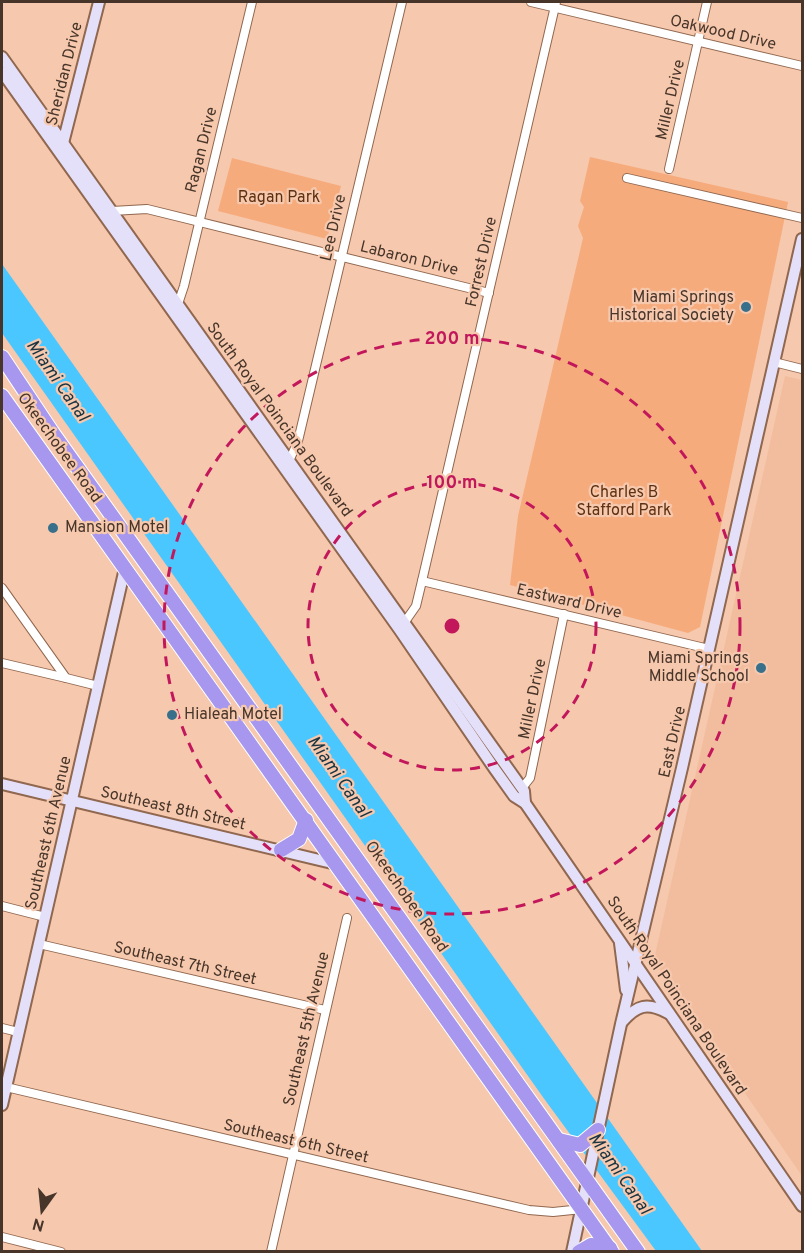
<svg xmlns="http://www.w3.org/2000/svg" width="804" height="1253" font-family="Overpass,sans-serif">
<rect width="100%" height="100%" fill="#f6c8ad"/>
<path fill="#f2bd9e" d="M 785,376 L 802,380 L 802,1176 L 658,967 L 655,955 Z"/>
<g fill="#f6ab7d">
<path d="M 590,157 L 788,202 L 700,627 L 688,633 L 510,585 L 518,516 L 583,238 L 578,226 L 584,207 L 580,201 Z"/>
<path d="M 232,158 L 341,186 L 327,239 L 218,211 Z"/>
</g>
<path fill="#4ac7ff" d="M 2,264 L 702,1251 L 656,1251 L 545,1100 L 2,333 Z"/>
<g fill="none" stroke-linecap="round" stroke-linejoin="round">
<g stroke="#90674f" stroke-width="10">
<g id="street">
<path d="M 531,2 L 802,66"/>
<path d="M 669,169 L 707,2"/>
<path d="M 627,178 L 802,218"/>
<path d="M 112,211 L 147,209 L 489,293"/>
<path d="M 178,304 L 184,286 L 252,2"/>
<path d="M 774,362 L 802,369"/>
<path d="M 290,459 L 298,441 L 402,2"/>
<path d="M 422,581 L 709,649"/>
<path d="M 2,588 L 66,678 L 98,686"/>
<path d="M 402,626 L 416,606 L 422,581 L 556,2"/>
<path d="M 2,663 L 66,678"/>
<path d="M 522,788 L 530,778 L 564,614"/>
<path d="M 2,906 L 45,917"/>
<path d="M 39,944 L 325,1010"/>
<path d="M 2,1028 L 18,1032"/>
<path d="M 6,1087 L 529,1210 L 553,1212 L 582,1209"/>
<path d="M 2,1237 L 61,1252"/>
<path d="M 271,1252 L 347,918"/>
</g>
</g>
<g stroke="#90674f" stroke-width="14">
<g id="secondary">
<path d="M 2,57 L 524,791 L 525,803"/>
<path d="M 2,72 L 399,629 L 494,768 L 514,796 L 525,803 L 802,1206"/>
<path d="M 62,147 L 99,2"/>
<path d="M 2,784 L 336,864"/>
<path d="M 620,943 L 626,990"/>
<path d="M 622,1022 C 637,1005 647,1002 668,1013"/>
<path d="M 2,1105 L 125,568"/>
<path d="M 572,1252 L 621,1024 L 682,768 L 802,239"/>
</g>
</g>
<g stroke="#fff" stroke-width="16">
<g id="highway">
<path d="M 2,357 L 52,432 L 638,1252"/>
<path d="M 2,396 L 612,1252"/>
<path d="M 281,850 L 299,839 L 306,820"/>
<path d="M 559,1140 L 580,1145 L 598,1130"/>
<path d="M 579,1252 L 591,1245 L 610,1248"/>
</g>
</g>
<use href="#street" stroke="#fff" stroke-width="8"/>
<use href="#secondary" stroke="#e5e0fa" stroke-width="10"/>
<use href="#highway" stroke="#a797ee" stroke-width="14"/>
</g>
<g fill="none" stroke="#c2185b" stroke-width="3" stroke-dasharray="10 8">
<circle cx="452" cy="626" r="144"/>
<circle cx="452" cy="626" r="288"/>
</g>
<g fill="#386f8a" stroke="#f6c8ad" stroke-width="2">
<circle cx="746" cy="307" r="6"/>
<circle cx="53" cy="528" r="6"/>
<circle cx="761" cy="668" r="6"/>
<circle cx="172" cy="715" r="6"/>
</g>
<g text-anchor="middle" dominant-baseline="central" stroke-width="4.5" stroke-linejoin="round" paint-order="stroke">
<g font-size="16" fill="#47352a" stroke="#f6c8ad">
<text transform="translate(723 33) rotate(13)">Oakwood Drive</text>
<text transform="translate(65 74) rotate(-76)">Sheridan Drive</text>
<text transform="translate(671 100) rotate(-77)">Miller Drive</text>
<text transform="translate(202 150) rotate(-76)">Ragan Drive</text>
<text transform="translate(334 228) rotate(-77)">Lee Drive</text>
<text transform="translate(409 259) rotate(14)">Labaron Drive</text>
<text transform="translate(482 262) rotate(-77)">Forrest Drive</text>
<text transform="translate(279 420) rotate(54)">South Royal Poinciana Boulevard</text>
<text transform="translate(59 448) rotate(54)">Okeechobee Road</text>
<text transform="translate(569 602) rotate(13)">Eastward Drive</text>
<text transform="translate(533 699) rotate(-78)">Miller Drive</text>
<text transform="translate(673 742) rotate(-77)">East Drive</text>
<text transform="translate(173 809) rotate(13)">Southeast 8th Street</text>
<text transform="translate(49 833) rotate(-77)">Southeast 6th Avenue</text>
<text transform="translate(406 897) rotate(55)">Okeechobee Road</text>
<text transform="translate(185 964) rotate(13)">Southeast 7th Street</text>
<text transform="translate(676 996) rotate(56)">South Royal Poinciana Boulevard</text>
<text transform="translate(307 1029) rotate(-77)">Southeast 5th Avenue</text>
<text transform="translate(296 1142) rotate(13)">Southeast 6th Street</text>
</g>
<g font-size="16" fill="#5e3011" stroke="#f6c8ad">
<text x="279" y="198">Ragan Park</text>
<text x="624" y="493">Charles B<tspan x="624" dy="18">Stafford Park</tspan></text>
</g>
<g font-size="16" fill="#47352a" stroke="#f6c8ad" text-anchor="end">
<text x="734" y="298">Miami Springs<tspan x="734" dy="18">Historical Society</tspan></text>
<text x="65" y="528" text-anchor="start">Mansion Motel</text>
<text x="749" y="659">Miami Springs<tspan x="749" dy="18">Middle School</tspan></text>
<text x="184" y="715" text-anchor="start">Hialeah Motel</text>
</g>
<g font-size="18" font-style="italic" fill="#1a3441" stroke="#f6c8ad">
<text transform="translate(57 381) rotate(55)">Miami Canal</text>
<text transform="translate(338 777) rotate(55)">Miami Canal</text>
<text transform="translate(619 1174) rotate(55)">Miami Canal</text>
</g>
</g>
<circle cx="452" cy="626" r="9" fill="#c2185b" stroke="#f6c8ad" stroke-width="3"/>
<g font-size="18" text-anchor="middle" font-weight="bold" fill="#c2185b" stroke="#f6c8ad" stroke-width="4.5" stroke-linejoin="round" paint-order="stroke">
<text x="452" y="344">200 m</text>
<text x="452" y="488">100 m</text>
</g>
<rect width="804" height="1253" fill="none" stroke="#47352a" stroke-width="6"/>
<g transform="translate(42 1211) rotate(195)" stroke="#f6c8ad" stroke-width="4.5" paint-order="stroke">
<path d="M0-4.5L10 22L0 15L-10 22Z" fill="#47352a"/>
<text y="-9" font-size="16" font-weight="bold" text-anchor="middle" fill="#47352a">N</text>
</g>
</svg>
